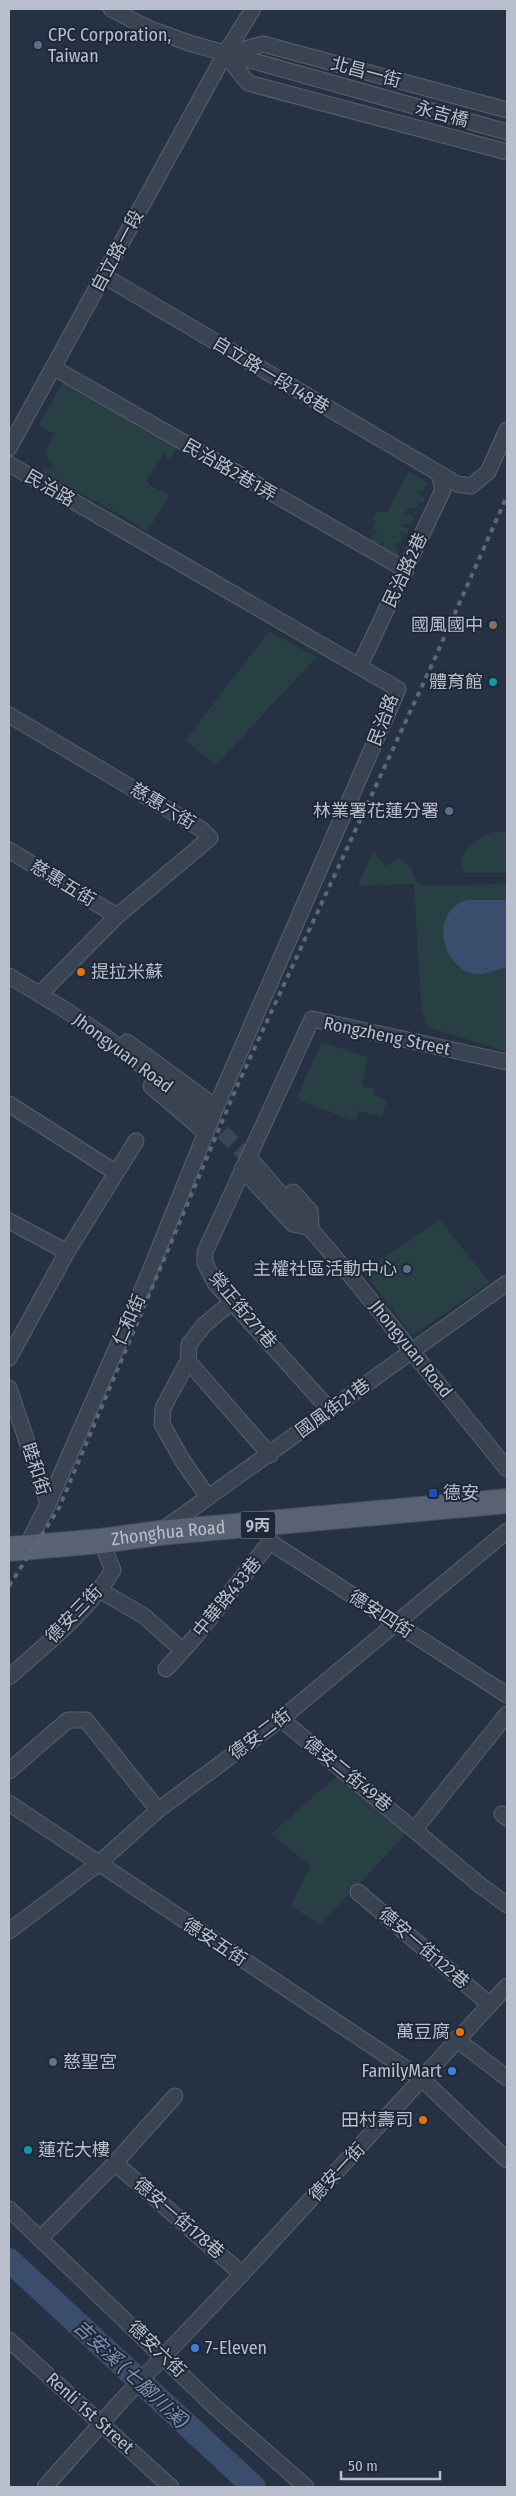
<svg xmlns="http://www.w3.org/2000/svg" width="516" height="2496" font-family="'Fira Sans Condensed','Noto Sans TC',sans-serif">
<rect width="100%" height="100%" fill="#263143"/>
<g fill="#283f44">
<path d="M 63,382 L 177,446 L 169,461 L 164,453 L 146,481 L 154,488 L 170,495 L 147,532 L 131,521 L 42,472 L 42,468 L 51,468 L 54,465 C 41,456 48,446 54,433 L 38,427 Z"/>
<path d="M 409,471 L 428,483 L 424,491 L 417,490 L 417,494 L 425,497 L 424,503 L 419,502 L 416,509 L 408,508 L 405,515 L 407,516 L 409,513 L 414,519 L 412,524 L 402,524 L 402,527 L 409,528 L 408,534 L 401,532 L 402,538 L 399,543 L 395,543 L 400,560 L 378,552 L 384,543 L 369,545 L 372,535 L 377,535 L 373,524 L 377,523 L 372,518 L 377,511 L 387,512 Z"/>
<path d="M 269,631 L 317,657 L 216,765 L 185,741 Z"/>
<path d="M 492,832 L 507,832 L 507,873 L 464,873 C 453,853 477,840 492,832 Z"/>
<path d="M 373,852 L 386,866 L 398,858 L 411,867 L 416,881 L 427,886 L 507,884 L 507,1052 L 427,1027 L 421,1006 L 414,884 L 358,886 Z"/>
<path d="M 322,1042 L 368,1057 L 362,1086 L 375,1089 L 373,1095 L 387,1100 L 382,1117 L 359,1111 L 355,1121 L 298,1100 L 298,1095 Z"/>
<path d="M 440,1220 L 490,1283 L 412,1335 L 363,1271 Z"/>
<path d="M 338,1775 L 407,1833 L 320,1925 L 291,1906 L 310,1866 L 271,1834 Z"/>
</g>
<path fill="#3b4d6c" d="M 467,900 L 507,900 L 507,967 C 498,969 486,975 477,974 C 443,971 427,912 467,900 Z"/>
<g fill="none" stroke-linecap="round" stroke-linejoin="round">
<path stroke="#3b4d6c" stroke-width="24" d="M 9,2260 L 254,2487"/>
<path stroke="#3c4658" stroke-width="15" stroke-dasharray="15 8" stroke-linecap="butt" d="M 206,1116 L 254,1163"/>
<g stroke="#596170" stroke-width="17">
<g id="minor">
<path d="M 111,9 L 148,28 L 189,43 L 507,132"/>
<path d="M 225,54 L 248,83 L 507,152"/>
<path d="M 227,54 L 263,44 L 507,110"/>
<path d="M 104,276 L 457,484 L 471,486 L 488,472 L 507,430"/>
<path d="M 54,368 L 406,570"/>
<path d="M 9,448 L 225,54 L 253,9"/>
<path d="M 9,464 L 398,689 L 216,1107 L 146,1281 L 48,1504"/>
<path d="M 360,665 L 443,490 L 439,474"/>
<path d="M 9,715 L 201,829 L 210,838 L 117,916 L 40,994"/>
<path d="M 9,850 L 117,916"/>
<path d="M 9,976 L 64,1009 L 108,1039 L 206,1116"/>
<path d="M 127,1042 L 216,1107"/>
<path d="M 151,1086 L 206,1133"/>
<path d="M 9,1104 L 115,1172"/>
<path d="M 254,1163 L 356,1282 L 507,1469"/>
<path d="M 242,1169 L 293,1224 L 311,1228 L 310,1211 L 293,1192"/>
<path d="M 9,1221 L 67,1252"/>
<path d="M 9,1358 L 67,1252 L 136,1141"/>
<path d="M 188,1361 L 270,1455"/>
<path d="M 9,1388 L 48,1504 L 26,1547"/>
<path d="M 330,1410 L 215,1283 L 205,1263 L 205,1252 L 312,1019 L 507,1062"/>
<path d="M 208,1497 L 182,1460 L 162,1424 L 163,1408 L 188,1361 L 189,1344 L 204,1325 L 233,1301"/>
<path d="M 269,1524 L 270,1542 L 507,1695"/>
<path d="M 161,1531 L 507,1283"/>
<path d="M 101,1591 L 144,1616 L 182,1650"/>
<path d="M 166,1669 L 196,1636 L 270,1542"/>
<path d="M 9,1677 C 46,1644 87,1613 113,1570 L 101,1541"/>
<path d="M 281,1719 L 480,1885 L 507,1905"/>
<path d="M 9,1771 L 68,1720 L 86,1720 L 158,1810"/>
<path d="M 9,1803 L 423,2080 L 507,2160"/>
<path d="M 502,1814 L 507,1818"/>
<path d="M 415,1829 L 507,1714"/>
<path d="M 358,1892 L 489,2004"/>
<path d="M 9,1931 L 98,1864 L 158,1810 L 281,1719 L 507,1531"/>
<path d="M 456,2039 L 507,2078"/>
<path d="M 115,2163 L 242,2274"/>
<path d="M 9,2209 L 214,2406 L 306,2487"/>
<path d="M 41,2238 L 115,2163 L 175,2096"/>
<path d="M 9,2340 L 171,2487"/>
<path d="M 45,2487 L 122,2400 L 242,2274 L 507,1986"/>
</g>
</g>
<g stroke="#444c5c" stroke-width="26">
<g id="primary">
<path id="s1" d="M 9,1549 L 101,1541 L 159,1533 L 507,1501"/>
</g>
</g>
<use href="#minor" stroke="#3a4352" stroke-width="15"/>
<use href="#primary" stroke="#586272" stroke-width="24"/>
<path stroke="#5c6779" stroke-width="4" stroke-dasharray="5 5" stroke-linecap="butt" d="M 9,1586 L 59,1508 L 238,1084 L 435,658 L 507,496"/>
</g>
<g fill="#5c6f8a" stroke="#1f2838" stroke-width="2">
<circle cx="38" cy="45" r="5"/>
<circle cx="449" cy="811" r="5"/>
<circle cx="407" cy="1269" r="5"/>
</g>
<circle fill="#8d6e63" stroke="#1f2838" stroke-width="2" cx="493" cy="625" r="5"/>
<g fill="#0f9aa8" stroke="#1f2838" stroke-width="2">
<circle cx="493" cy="682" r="5"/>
<circle cx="28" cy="2150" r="5"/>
</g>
<g fill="#e8710a" stroke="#1f2838" stroke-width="2">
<circle cx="81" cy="972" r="5"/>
<circle cx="460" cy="2032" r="5"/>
<circle cx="423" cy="2120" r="5"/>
</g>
<rect fill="#1a4fb4" stroke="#1f2838" stroke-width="2" x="428" y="1488" width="10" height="10" rx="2.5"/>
<circle fill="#6b7280" stroke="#1f2838" stroke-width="2" cx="53" cy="2062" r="5"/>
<g fill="#3f7fe0" stroke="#1f2838" stroke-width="2">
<circle cx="452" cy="2071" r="5"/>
<circle cx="195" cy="2348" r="5"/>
</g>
<g text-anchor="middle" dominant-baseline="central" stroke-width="4" stroke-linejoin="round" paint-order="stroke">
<rect fill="#1f2838" stroke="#8a91a0" stroke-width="1" x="240.5" y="1511.5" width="35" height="27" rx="4"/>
<g font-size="16" font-weight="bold" fill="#b8becc">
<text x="258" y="1525">9丙</text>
</g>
<g font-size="18" fill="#b8becc" stroke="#1f2838" text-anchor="end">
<text x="48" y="35" text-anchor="start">CPC Corporation,<tspan x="48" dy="21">Taiwan</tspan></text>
<text x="483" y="625">國風國中</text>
<text x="483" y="682">體育館</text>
<text x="439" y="811">林業署花蓮分署</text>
<text x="91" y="972" text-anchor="start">提拉米蘇</text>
<text x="397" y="1269">主權社區活動中心</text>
<text x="443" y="1493" text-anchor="start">德安</text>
<text x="450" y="2032">萬豆腐</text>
<text x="63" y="2062" text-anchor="start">慈聖宮</text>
<text x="442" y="2071">FamilyMart</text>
<text x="413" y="2120">田村壽司</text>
<text x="38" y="2150" text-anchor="start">蓮花大樓</text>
<text x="205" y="2348" text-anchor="start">7-Eleven</text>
</g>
<g font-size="18" fill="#b8becc" stroke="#1f2838">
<text transform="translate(366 72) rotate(15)">北昌一街</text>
<text transform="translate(442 114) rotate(15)">永吉橋</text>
<text transform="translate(117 251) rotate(-62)">自立路一段</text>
<text transform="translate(271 375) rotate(31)">自立路一段148巷</text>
<text transform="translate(230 470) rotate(30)">民治路2巷1弄</text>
<text transform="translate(50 488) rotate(30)">民治路</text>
<text transform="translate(405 570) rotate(-65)">民治路2巷</text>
<text transform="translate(383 720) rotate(-69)">民治路</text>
<text transform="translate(163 806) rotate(31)">慈惠六街</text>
<text transform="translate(63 883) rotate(31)">慈惠五街</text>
<text transform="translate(387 1036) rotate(12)">Rongzheng Street</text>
<text transform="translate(123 1053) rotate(37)">Jhongyuan Road</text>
<text transform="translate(243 1310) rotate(50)">榮正街271巷</text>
<text transform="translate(129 1320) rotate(-66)">仁和街</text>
<text transform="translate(411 1349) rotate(51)">Jhongyuan Road</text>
<text transform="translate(333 1408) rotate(-36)">國風街21巷</text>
<text transform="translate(36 1469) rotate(72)">睦和街</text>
<text stroke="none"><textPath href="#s1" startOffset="160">Zhonghua Road</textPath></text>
<text transform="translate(227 1597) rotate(-51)">中華路433巷</text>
<text transform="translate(74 1614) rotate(-46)">德安三街</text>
<text transform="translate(381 1614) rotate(33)">德安四街</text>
<text transform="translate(260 1734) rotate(-37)">德安二街</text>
<text transform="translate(348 1774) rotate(39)">德安二街49巷</text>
<text transform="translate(215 1942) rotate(33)">德安五街</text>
<text transform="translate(424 1948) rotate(41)">德安一街122巷</text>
<text transform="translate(337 2172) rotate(-47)">德安一街</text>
<text transform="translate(179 2218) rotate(41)">德安一街178巷</text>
<text transform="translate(157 2349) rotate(44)">德安六街</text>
<text transform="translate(90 2413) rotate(42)">Renli 1st Street</text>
</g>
<g font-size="19" font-style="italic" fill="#7e92b3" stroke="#1f2838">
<text transform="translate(131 2374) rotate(43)">吉安溪 (七腳川溪)</text>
</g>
</g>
<rect width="516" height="2496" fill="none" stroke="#b8becc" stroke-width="20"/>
<path d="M341 2471v8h99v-8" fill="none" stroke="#b8becc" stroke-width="2.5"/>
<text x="348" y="2471" font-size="15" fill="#b8becc" stroke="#1f2838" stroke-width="4" paint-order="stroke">50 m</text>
</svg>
